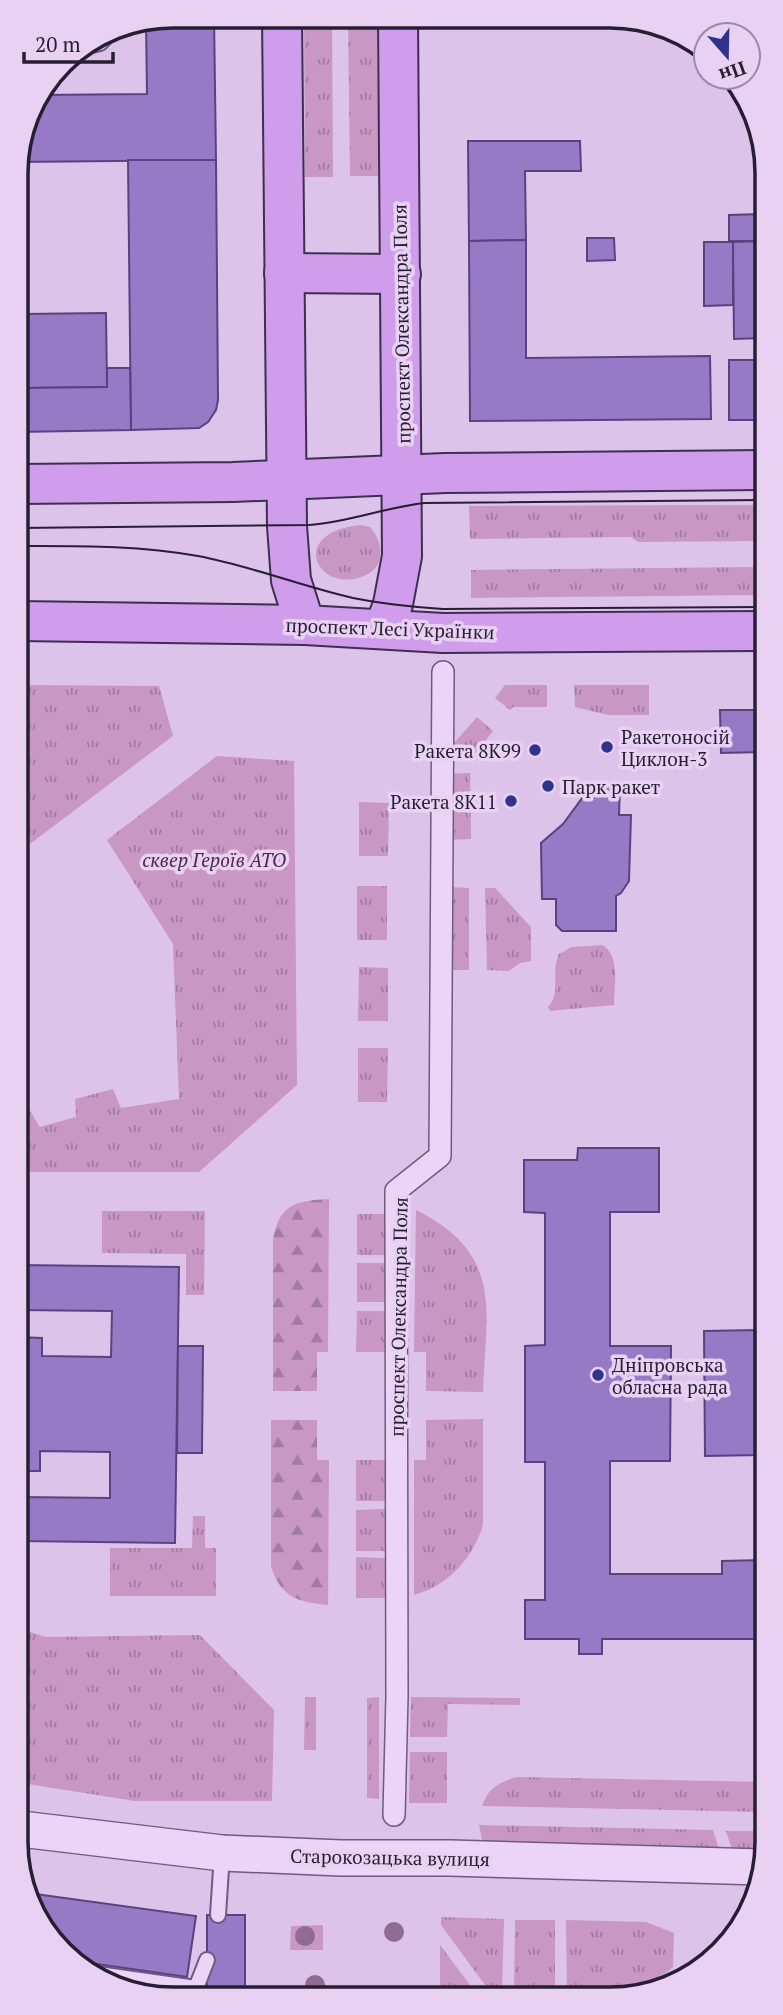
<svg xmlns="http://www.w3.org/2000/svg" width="783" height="2015" font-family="'PT Serif',serif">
<defs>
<pattern id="grass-tufts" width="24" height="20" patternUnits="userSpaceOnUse" patternTransform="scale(1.75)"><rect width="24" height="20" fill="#c897c4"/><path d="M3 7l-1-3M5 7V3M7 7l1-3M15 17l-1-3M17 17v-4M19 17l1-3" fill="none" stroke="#a27ba0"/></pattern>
<pattern id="forest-firs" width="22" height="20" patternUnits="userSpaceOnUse" patternTransform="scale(1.75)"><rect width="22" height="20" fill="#c897c4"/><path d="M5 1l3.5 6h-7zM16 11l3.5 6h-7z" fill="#a27ba0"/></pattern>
</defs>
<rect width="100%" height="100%" fill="#ddc2ea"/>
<g fill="url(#grass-tufts)">
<path d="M 304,17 L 332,17 L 333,177 L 305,177 Z"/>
<path d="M 348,17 L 377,17 L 379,176 L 350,176 Z"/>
<path d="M 763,505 L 763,541 L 638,542 L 631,537 L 470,539 L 469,506 Z"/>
<path d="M 360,525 L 370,527 C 378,536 383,549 379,562 C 376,569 371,573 364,576 C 318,595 286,533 360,525 Z"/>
<path d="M 763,567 L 763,595 L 471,598 L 471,570 Z"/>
<path d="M 18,685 L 159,686 L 173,736 L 18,853 Z"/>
<path d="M 505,685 L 547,685 L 547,707 L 513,707 L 510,710 L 495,698 Z"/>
<path d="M 574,685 L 649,685 L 649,715 L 608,715 L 575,707 Z"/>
<path d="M 477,717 L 493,731 L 471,759 L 450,759 L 447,751 Z"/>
<path d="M 217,756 L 294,761 L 297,1085 L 199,1172 L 19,1172 L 19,1101 L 23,1100 L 40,1127 L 76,1117 L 75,1099 L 113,1089 L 121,1108 L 179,1099 L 173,944 L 107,840 Z"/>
<path d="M 470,773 L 471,839 L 448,840 L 447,774 Z"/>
<path d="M 359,802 L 389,803 L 388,856 L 359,856 Z"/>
<rect x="357" y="886" width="30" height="54"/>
<path d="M 448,887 L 469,888 L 469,970 L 448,970 Z"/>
<path d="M 485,888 L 495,888 L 531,927 L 531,961 L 520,963 L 509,971 L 487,970 Z"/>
<path d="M 602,945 C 621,955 614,987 614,1005 L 550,1011 L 548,1007 C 562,992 550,974 559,954 L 572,947 Z"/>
<path d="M 359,967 L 388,968 L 388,1021 L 358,1021 Z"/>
<path d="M 358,1048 L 388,1048 L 387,1102 L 358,1102 Z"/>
<path d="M 416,1210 C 504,1254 486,1309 483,1392 L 426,1391 L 426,1352 L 414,1352 Z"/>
<path d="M 102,1211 L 205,1211 L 204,1295 L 186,1295 L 186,1254 L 102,1253 Z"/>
<rect x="357" y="1214" width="29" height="41"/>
<rect x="357" y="1263" width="29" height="39"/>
<path d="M 357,1311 L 386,1311 L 385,1352 L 356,1352 Z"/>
<path d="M 483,1419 L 483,1525 C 473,1558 448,1586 414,1595 L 414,1460 L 426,1460 L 426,1420 Z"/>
<rect x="356" y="1460" width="29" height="41"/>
<path d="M 385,1509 L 385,1551 L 356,1551 L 356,1510 Z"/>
<path d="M 193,1516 L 205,1516 L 205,1548 L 216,1548 L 216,1596 L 110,1596 L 110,1548 L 192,1548 Z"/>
<path d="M 356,1557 L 385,1558 L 385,1598 L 356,1598 Z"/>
<path d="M 20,1629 L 46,1637 L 200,1635 L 274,1710 L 272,1801 L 135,1801 L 21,1783 Z"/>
<path d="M 305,1697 L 316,1697 L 316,1750 L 304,1750 Z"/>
<path d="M 379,1697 L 379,1799 L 367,1798 L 367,1698 Z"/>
<path d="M 411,1697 L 520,1698 L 520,1705 L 448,1704 L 447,1737 L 410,1737 Z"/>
<path d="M 410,1752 L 447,1752 L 447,1803 L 409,1803 Z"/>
<path d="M 517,1777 L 767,1782 L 767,1812 L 482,1806 C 488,1788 499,1782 517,1777 Z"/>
<path d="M 479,1825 L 713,1830 L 719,1849 L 483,1844 Z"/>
<path d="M 726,1831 L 767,1831 L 767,1850 L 732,1849 Z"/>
<path d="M 441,1917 L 504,1919 L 502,1993 L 491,1993 L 441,1925 Z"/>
<path d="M 515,1920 L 555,1920 L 555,1994 L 514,1993 Z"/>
<path d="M 566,1920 L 646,1922 L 674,1933 L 673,1967 L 640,1994 L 567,1994 Z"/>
<path d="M 323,1925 L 323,1950 L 290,1950 L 291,1926 Z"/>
<path d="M 440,1945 L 476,1993 L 440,1993 Z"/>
</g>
<g fill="url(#forest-firs)">
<path d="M 329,1199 L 328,1352 L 317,1352 L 317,1391 L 273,1391 L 273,1239 C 280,1203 296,1201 329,1199 Z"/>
<path d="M 271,1420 L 317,1420 L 317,1460 L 329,1460 L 328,1605 C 298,1602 281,1598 271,1566 Z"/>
</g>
<g fill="#977ac6" stroke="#584280" stroke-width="2">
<path d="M 173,16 L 214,16 L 216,160 L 16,162 L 32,103 L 39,95 L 147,94 L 146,21 Z"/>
<path d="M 468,141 L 580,141 L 581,171 L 525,171 L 526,240 L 469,241 Z"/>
<path d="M 128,160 L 216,160 L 218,400 L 216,410 L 208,422 L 199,428 L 131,430 Z"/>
<path d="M 762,214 L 762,241 L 729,241 L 729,215 Z"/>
<path d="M 587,238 L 614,238 L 615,260 L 587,261 Z"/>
<path d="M 526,240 L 526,358 L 710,356 L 711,419 L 470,421 L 469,241 Z"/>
<path d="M 762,241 L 763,338 L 734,339 L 733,242 Z"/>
<path d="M 704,242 L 733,242 L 733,305 L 704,306 Z"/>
<path d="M 106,313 L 107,387 L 22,388 L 22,314 Z"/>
<rect x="729" y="360" width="34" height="60"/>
<path d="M 17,368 L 22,368 L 22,388 L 107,387 L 107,368 L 130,368 L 131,430 L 17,432 Z"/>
<path d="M 720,710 L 764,710 L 764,752 L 721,753 Z"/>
<circle cx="607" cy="748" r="6"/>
<path d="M 596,785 L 620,786 L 619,815 L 631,815 L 629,881 L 621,893 L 616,896 L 616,931 L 562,931 L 556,925 L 556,899 L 542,899 L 541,843 L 563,824 L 588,790 Z"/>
<path d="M 578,1148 L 659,1148 L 659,1212 L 610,1212 L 610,1346 L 671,1346 L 670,1461 L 610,1461 L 610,1574 L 722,1574 L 722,1561 L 766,1560 L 766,1639 L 602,1639 L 602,1654 L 579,1654 L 579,1639 L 525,1639 L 525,1600 L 545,1600 L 545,1462 L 525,1462 L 525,1346 L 545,1345 L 545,1213 L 524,1212 L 524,1160 L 577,1160 Z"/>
<path d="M 19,1265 L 179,1267 L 175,1543 L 20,1541 L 20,1497 L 110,1498 L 110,1452 L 40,1451 L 40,1471 L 20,1471 L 19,1337 L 42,1338 L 42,1356 L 111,1357 L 112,1311 L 19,1310 Z"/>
<path d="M 758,1330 L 760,1455 L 705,1456 L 704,1331 Z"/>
<path d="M 178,1346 L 203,1346 L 202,1453 L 177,1453 Z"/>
<path d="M 28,1893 L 196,1916 L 187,1977 L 69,1960 Z"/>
<rect x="207" y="1915" width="38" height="81"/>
</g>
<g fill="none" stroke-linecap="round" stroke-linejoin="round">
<g stroke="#6f5a83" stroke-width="18">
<g id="service">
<path d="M 80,48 L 100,43 L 115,27"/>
<path d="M 218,1915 L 222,1854"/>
<path d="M 98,1974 L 196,1988"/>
<path d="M 191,1993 L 196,1988 L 207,1960"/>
</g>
</g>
<g stroke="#6f5a83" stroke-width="24">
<path id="pedestrian" d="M 394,1815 L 397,1696 L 396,1191 L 440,1156 L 443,672"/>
</g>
<g stroke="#6f5a83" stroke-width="38">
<path id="tertiary" d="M 21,1829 L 222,1853 L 341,1858 L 450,1858 L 761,1867"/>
</g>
<g stroke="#3d2f51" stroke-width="42">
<g id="primary">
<path d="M 282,16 L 287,526 L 291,580 L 305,625"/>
<path d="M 284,273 L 401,274"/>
<path d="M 17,484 L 233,482 L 445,473 L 763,470"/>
<path d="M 17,621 L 305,625 L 443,633 L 763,631"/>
<path d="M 384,629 L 393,604 L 402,556 L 398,17"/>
</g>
</g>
<use href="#service" stroke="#ebd4f6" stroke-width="14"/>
<use href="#pedestrian" stroke="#ebd4f6" stroke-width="21"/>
<use href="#tertiary" stroke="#ebd4f6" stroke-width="35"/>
<use href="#primary" stroke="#d09cec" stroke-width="38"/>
<g stroke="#281e34" stroke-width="2">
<path d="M 17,528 L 309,525 C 349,522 386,507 425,503 L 763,500"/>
<path d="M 17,546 C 78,546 138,545 198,556 C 251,566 301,586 353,598 C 383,604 413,607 443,609 L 763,607"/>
</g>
</g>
<g fill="#8f6c90">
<circle cx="394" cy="1932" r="10"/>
<circle cx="305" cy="1936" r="10"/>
<circle cx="315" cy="1985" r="10"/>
</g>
<g fill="#2f338e" stroke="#e8d1f3" stroke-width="2.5">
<circle cx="607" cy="747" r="7"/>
<circle cx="535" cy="750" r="7"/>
<circle cx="548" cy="786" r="7"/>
<circle cx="511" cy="801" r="7"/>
<circle cx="598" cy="1375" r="7"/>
</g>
<g text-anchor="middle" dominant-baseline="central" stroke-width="7" stroke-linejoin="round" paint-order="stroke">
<g font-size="19" fill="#281e34" stroke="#e8d1f3">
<text transform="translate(401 324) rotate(-91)">проспект Олександра Поля</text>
<text transform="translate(390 628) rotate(2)">проспект Лесі Українки</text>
<text transform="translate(398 1317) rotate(-89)">проспект Олександра Поля</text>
<text transform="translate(390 1857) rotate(1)">Старокозацька вулиця</text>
</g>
<g font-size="19" fill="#281e34" stroke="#e8d1f3" text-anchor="start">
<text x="621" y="736">Ракетоносій<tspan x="621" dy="22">Циклон-3</tspan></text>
<text x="521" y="750" text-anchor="end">Ракета 8К99</text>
<text x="562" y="786">Парк ракет</text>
<text x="497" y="801" text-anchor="end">Ракета 8К11</text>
<text x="612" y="1364">Дніпровська<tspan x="612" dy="22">обласна рада</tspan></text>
</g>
<g font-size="19" font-style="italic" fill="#4f2646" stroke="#e8d1f3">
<text x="214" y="859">сквер Героїв АТО</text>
</g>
</g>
<path d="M0 0H783V2015H0ZM173 28H610A145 145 0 0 1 755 173V1842A145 145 0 0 1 610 1987H173A145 145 0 0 1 28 1842V173A145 145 0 0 1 173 28Z" fill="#e8d1f3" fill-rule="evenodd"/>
<path fill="none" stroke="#281e34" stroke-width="3.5" d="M173 28H610A145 145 0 0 1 755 173V1842A145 145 0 0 1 610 1987H173A145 145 0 0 1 28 1842V173A145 145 0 0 1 173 28Z"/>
<g transform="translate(727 56) rotate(160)"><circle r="33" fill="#e8d1f3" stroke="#9b89a7" stroke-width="2"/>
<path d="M0-5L12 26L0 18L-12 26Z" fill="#2f338e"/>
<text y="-10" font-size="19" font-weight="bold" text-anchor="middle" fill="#281e34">Пн</text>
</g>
<path d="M24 52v10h89v-10" fill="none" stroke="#281e34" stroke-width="3.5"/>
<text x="35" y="52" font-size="21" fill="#281e34" stroke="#e8d1f3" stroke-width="5" paint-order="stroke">20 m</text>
</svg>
